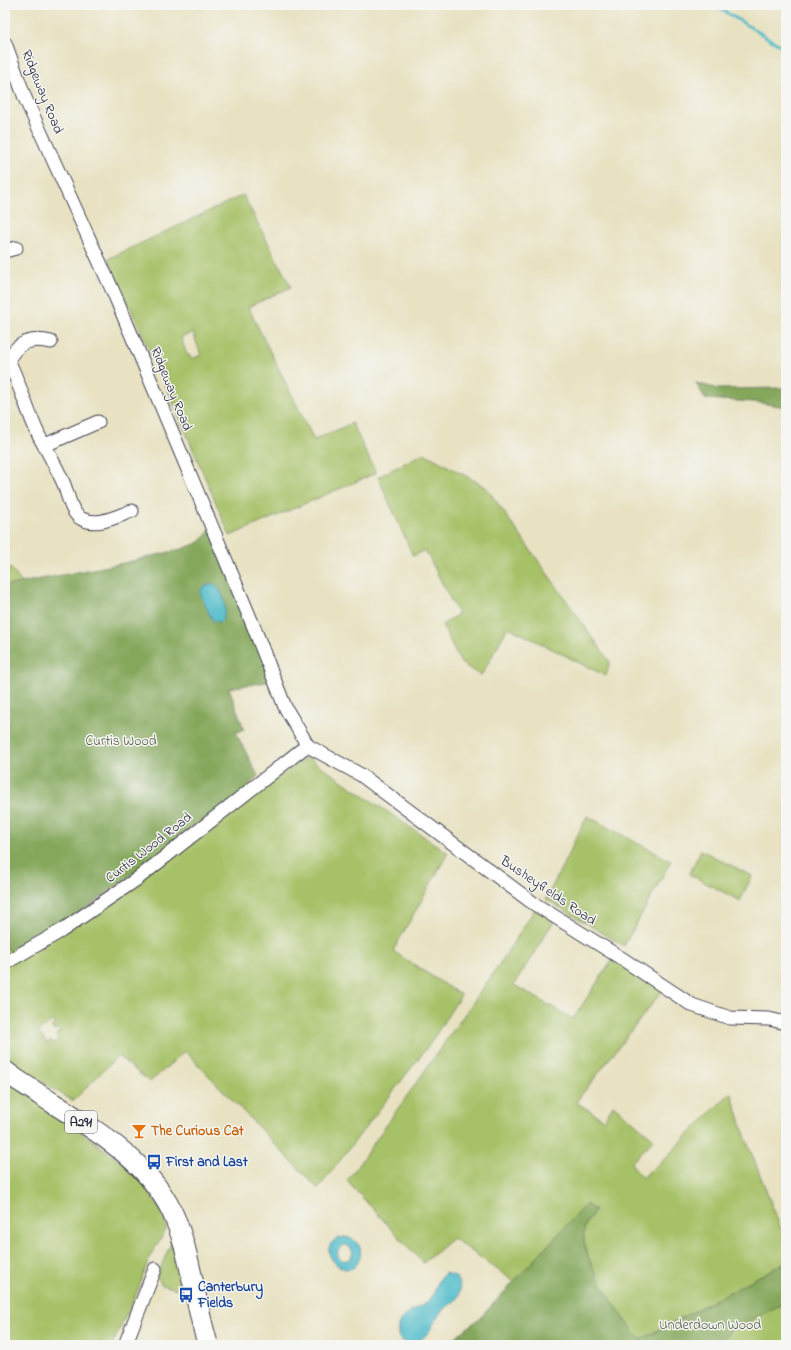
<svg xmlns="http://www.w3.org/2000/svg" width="791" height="1350" font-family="'Indie Flower',sans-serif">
<rect width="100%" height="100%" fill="#f6f6f2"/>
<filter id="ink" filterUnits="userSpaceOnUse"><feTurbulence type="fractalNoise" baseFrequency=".025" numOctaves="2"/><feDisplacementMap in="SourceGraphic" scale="8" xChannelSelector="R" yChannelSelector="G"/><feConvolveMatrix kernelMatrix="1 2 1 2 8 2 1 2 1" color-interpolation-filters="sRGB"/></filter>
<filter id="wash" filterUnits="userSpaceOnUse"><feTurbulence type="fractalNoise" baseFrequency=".012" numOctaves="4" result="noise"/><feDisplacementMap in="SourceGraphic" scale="16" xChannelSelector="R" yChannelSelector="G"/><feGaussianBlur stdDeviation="0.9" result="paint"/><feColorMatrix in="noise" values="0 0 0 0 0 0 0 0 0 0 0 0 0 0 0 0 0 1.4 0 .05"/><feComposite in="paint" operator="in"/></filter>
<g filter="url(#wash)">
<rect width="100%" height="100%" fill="#e8e2c2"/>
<g fill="#a7c167" stroke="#647251" fill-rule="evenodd">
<path d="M 243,195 L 291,287 L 248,307 L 314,440 L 352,423 L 376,473 L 230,536 L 169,393 L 108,259 ZM 193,333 L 201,355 L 191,359 L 189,355 L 187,355 L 181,337 Z"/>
<path d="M 424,453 L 486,487 L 610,662 L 606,676 L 508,627 L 481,676 L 461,663 L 442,625 L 458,614 L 425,550 L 413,556 L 378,477 Z"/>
<path d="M 5,561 L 22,583 L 5,586 Z"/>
<path d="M 307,757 L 448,853 L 393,951 L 461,995 L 429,1045 L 318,1189 L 185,1051 L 150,1082 L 118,1056 L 73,1101 L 26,1072 L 5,1055 L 5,948 L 19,956 ZM 53,1020 L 55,1024 L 51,1027 L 54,1031 L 57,1029 L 60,1032 L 56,1035 L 59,1040 L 53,1044 L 51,1041 L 47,1043 L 38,1032 Z"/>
<path d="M 587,816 L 671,861 L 624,946 L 546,899 Z"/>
<path d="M 701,850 L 752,876 L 740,901 L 689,874 Z"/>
<path d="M 535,909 L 554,921 L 514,985 L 516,986 L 573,1019 L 613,958 L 663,990 L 576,1102 L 604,1120 L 613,1105 L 654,1139 L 631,1163 L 642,1178 L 665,1158 L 731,1092 L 746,1139 L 786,1241 L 786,1262 L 640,1340 C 623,1316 575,1257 585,1226 C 587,1221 592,1215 595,1211 L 516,1283 L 453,1238 L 423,1263 L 347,1181 L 495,971 Z"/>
<path d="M 14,1083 L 134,1171 L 166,1218 L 166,1230 L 150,1256 L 138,1290 L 112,1345 L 5,1345 L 5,1090 Z"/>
<path d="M 173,1238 L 180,1269 L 180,1289 L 177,1289 L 162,1285 L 157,1276 Z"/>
<path d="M 786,1302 L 786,1345 L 720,1345 L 731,1330 Z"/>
</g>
<g fill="#85a75c" stroke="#54644c">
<path d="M 696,383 L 718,389 L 786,388 L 786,407 L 754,402 L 705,399 Z"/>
<path d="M 212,528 L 272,681 L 229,688 L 244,729 L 236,733 L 258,776 L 232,803 L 19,956 L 5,948 L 5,586 L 119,564 L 182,549 L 200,542 Z"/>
<path d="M 586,1204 L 595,1210 C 592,1215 587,1221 585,1226 C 575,1256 623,1316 640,1340 L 786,1262 L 786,1302 L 731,1330 L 720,1345 L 446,1345 L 482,1316 Z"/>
</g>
<g fill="#4ebbc9" stroke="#386e82" fill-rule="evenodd">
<path d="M 212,583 C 225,591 228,608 222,621 L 218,622 L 212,620 L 200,593 L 202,588 Z"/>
<path d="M 345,1237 C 355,1238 363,1246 360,1257 C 351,1291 305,1243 345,1237 ZM 344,1245 L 349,1246 L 353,1252 L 350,1259 C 342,1263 336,1258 338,1250 Z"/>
<path d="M 445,1273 L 455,1276 C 459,1282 462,1290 458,1296 C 455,1303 448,1305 443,1310 C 433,1320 431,1337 415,1342 C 411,1343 405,1343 401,1340 C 398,1337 398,1335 398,1332 C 396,1315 416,1310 426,1303 C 437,1295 435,1281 445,1273 Z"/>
</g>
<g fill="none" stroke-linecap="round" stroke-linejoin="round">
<path stroke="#4ebbc9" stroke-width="3" d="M 714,5 L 786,49"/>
</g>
</g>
<g filter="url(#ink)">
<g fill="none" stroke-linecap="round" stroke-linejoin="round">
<g stroke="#403f4f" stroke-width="15">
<g id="street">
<path d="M 5,43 L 25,98 L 116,298 L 253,625 L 285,707 L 308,746"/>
<path d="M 5,251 L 16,248"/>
<path d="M 5,359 L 8,360 C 20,384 27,411 39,436 C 47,451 56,466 63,482 C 68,493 70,513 82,519 C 98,527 117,516 132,511"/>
<path d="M 8,360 C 18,342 31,337 51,342"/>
<path d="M 45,445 L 98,422"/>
<path d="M 305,743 L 305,747 L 308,746 L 361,775 L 533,903 L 621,958 L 692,1005 L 730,1018 L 769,1019 L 786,1023"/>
<path d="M 5,963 L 61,931 L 137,879 L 305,747"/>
<path d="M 125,1345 L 155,1269"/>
</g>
</g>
<g stroke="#403f4f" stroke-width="22">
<path id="primary" d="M 5,1071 C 16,1080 29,1087 40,1095 C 92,1128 153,1162 176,1221 C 192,1261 195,1304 208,1345"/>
</g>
<use href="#street" stroke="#fff" stroke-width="13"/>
<use href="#primary" stroke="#fff" stroke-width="20"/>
</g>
</g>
<defs>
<g id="bar-bare" transform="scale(1.2)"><path d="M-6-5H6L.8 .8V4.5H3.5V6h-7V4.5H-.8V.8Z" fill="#e8710a" stroke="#f6f6f2" stroke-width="2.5" paint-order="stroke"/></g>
<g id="bus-bare" transform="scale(1.2)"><path d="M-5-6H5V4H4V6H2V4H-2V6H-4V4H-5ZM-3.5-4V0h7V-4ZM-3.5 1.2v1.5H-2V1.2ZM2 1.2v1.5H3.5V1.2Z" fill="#1a4fb4" stroke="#f6f6f2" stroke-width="2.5" paint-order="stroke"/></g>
</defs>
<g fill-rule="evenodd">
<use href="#bar-bare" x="139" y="1131"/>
<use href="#bus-bare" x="154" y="1162"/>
<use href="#bus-bare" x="186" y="1295"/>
</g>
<g text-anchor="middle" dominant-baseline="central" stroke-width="3" stroke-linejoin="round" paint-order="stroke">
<rect fill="#f6f6f2" stroke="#626272" stroke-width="1" x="65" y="1111" width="32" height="22" rx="3"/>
<g font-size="13" font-weight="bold" fill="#22223b">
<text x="81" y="1122">A291</text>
</g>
<g font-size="14" fill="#22223b" stroke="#f6f6f2">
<text transform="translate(42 92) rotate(68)">Ridgeway Road</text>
<text transform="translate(171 389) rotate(68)">Ridgeway Road</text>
<text transform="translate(149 848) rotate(-38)">Curtis Wood Road</text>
<text transform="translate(548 891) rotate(34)">Busheyfields Road</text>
</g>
<g font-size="14" fill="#515a4a" stroke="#f6f6f2">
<text x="121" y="741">Curtis Wood</text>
<text x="710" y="1325">Underdown Wood</text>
</g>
<g font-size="14" font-weight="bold" fill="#c56008" stroke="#f6f6f2" text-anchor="start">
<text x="151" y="1131">The Curious Cat</text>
</g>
<g font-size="14" font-weight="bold" fill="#164399" stroke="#f6f6f2" text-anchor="start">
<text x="166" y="1162">First and Last</text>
<text x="198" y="1287">Canterbury<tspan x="198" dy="16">Fields</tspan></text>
</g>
</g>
<rect width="791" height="1350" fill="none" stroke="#f6f6f2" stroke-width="20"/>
</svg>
